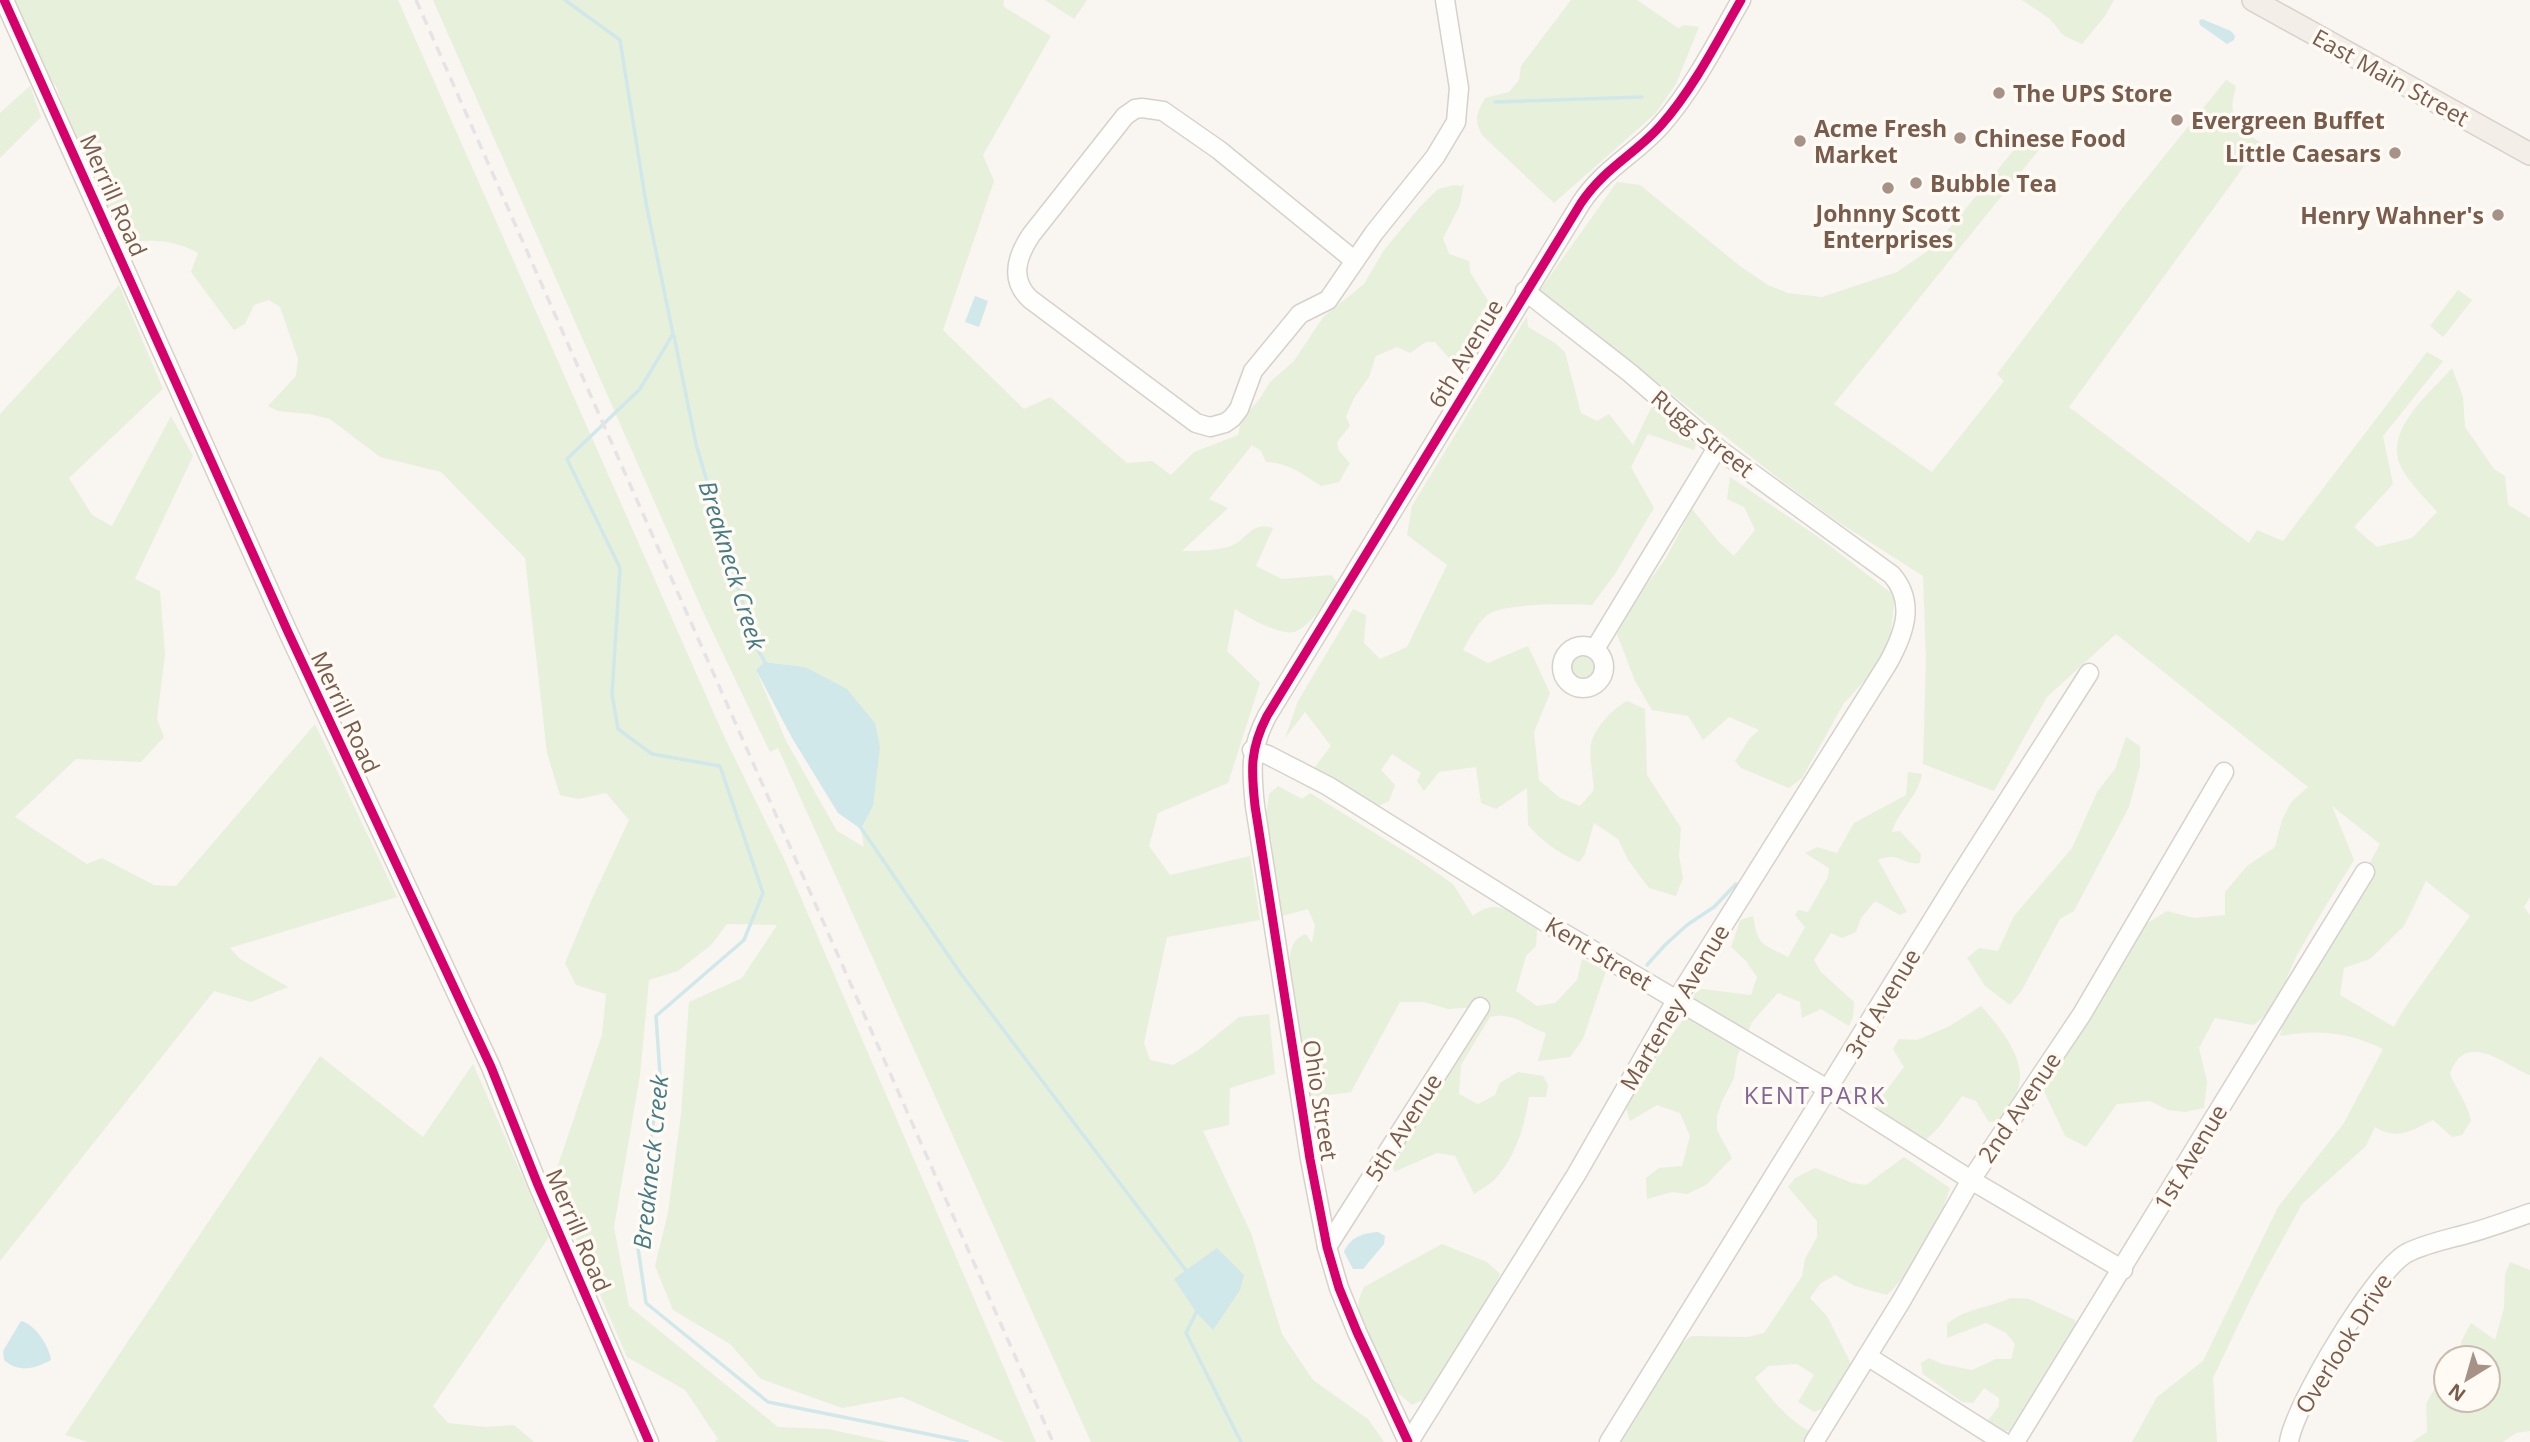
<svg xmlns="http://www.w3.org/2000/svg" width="2530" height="1442" font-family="'Open Sans',sans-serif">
<rect width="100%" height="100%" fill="#f9f5f0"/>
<g fill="#e7f0db" fill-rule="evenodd">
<path d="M 12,0 L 398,0 L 724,736 L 786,863 L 1036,1442 L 1004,1442 L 902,1397 L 842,1408 L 761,1379 L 730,1344 L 673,1310 L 655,1266 L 668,1213 L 681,1114 L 689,1002 L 742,978 L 777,925 L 727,924 L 711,945 L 678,971 L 649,980 L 640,1075 L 614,1227 L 629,1306 L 778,1427 L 828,1429 L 888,1442 L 715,1442 L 718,1439 L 685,1390 L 627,1357 L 552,1183 L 602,1035 L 606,994 L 576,985 L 565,963 L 592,899 L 629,820 L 606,793 L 578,799 L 560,795 L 547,753 L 525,558 L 441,472 L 380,457 L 330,419 L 309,414 L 278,411 L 268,406 L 296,376 L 298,359 L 280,307 L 269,300 L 254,305 L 245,324 L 234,330 L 191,272 L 198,253 C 174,239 149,239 122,243 L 68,121 L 57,88 L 45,72 Z"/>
<path d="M 433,0 L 1004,0 L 1003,6 L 1051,36 L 983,155 L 994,181 L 943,330 L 1024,409 L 1050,397 L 1127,463 L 1152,461 L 1171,475 L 1194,452 L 1238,435 L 1242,418 L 1259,400 L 1270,382 L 1294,361 L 1323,317 L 1364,284 L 1384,250 L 1419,208 L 1438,189 L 1454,185 L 1462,186 L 1464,183 L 1460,205 L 1443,238 L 1449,254 L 1469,261 L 1470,272 L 1495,312 C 1489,333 1478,348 1464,365 L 1453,363 L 1435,342 L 1426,342 L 1410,353 L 1397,347 L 1376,356 L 1369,377 L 1354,398 L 1346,417 L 1350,426 L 1337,442 L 1339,451 L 1350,463 L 1339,482 L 1321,486 C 1304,475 1288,462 1266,462 L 1261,451 L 1252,445 L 1209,499 L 1228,508 L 1182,551 C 1196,551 1213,551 1228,547 C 1247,542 1249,521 1273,528 L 1256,566 L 1282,579 L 1332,575 L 1339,586 C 1326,600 1313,623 1297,631 C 1283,638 1247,617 1235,609 L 1227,651 L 1260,683 L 1228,783 L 1158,813 L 1149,846 L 1170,875 L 1250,856 L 1260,920 L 1167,937 L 1144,1043 L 1150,1060 L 1173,1065 L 1197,1051 L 1239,1017 L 1269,1014 L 1275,1074 L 1230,1088 L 1229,1125 L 1203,1131 L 1251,1233 L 1282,1334 L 1313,1380 L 1368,1419 L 1384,1442 L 1091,1442 L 778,748 L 770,752 L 704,614 ZM 764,662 L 805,667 L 873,806 L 861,829 L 864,847 L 837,831 L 786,741 L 756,670 Z"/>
<path d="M 1045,0 L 1087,0 L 1074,19 Z"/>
<path d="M 1571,0 L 1637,0 L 1678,28 L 1685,25 L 1699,27 L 1676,84 L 1655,114 L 1554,203 L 1483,136 C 1473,121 1477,113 1485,98 L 1509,92 L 1519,80 L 1521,66 Z"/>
<path d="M 2022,0 L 2114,0 L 2105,16 L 2082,44 L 2064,36 L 2050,19 Z"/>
<path d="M 2226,80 L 2236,86 C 2227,116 2235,126 2261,143 L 2069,407 L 2249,543 L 2257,530 L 2283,541 L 2427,352 L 2443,361 L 2383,436 L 2393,484 L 2354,527 L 2377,547 L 2412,538 L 2437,512 C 2426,499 2411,485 2402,469 C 2381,432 2430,393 2452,368 L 2463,397 L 2465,427 L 2494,469 L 2505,476 L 2508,505 L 2530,518 L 2530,897 L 2524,907 L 2530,915 L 2530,1075 C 2503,1064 2465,1029 2450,1074 C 2456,1088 2469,1107 2471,1121 L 2462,1135 L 2452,1137 L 2433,1120 C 2410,1131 2399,1141 2375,1127 L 2366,1146 L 2302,1204 L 2255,1290 L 2213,1378 L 2217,1442 L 2132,1442 L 2157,1397 L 2203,1361 L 2278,1207 L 2344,1123 L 2383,1049 C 2348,1032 2318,1029 2280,1036 L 2283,1022 L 2380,844 L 2332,806 L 2354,860 C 2336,889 2318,918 2301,948 C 2285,975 2281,1008 2253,1025 L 2215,1018 L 2199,1048 L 2207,1082 L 2204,1108 L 2185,1112 L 2168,1110 L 2150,1101 L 2117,1104 L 2086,1147 L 2065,1136 L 2043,1089 L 2070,1041 L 2146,924 L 2167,911 L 2194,918 L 2225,915 L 2225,892 L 2247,866 L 2275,847 L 2282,820 L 2291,802 L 2308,787 L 2116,634 L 2047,697 L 1994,791 L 1923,764 L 1926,660 L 1923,576 L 1835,520 L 1778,478 L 1540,290 L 1617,182 L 1640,185 L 1740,266 L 1768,285 L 1788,293 L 1822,297 L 1897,272 L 1935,246 L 2031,129 L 2046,141 L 1834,404 L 1932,472 L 2004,381 L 1997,374 L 2124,206 ZM 2426,881 L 2470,916 L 2404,1009 L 2394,1027 L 2340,995 L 2344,968 L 2370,959 L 2404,926 Z"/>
<path d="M 30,86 L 41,117 L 0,158 L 0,113 Z"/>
<path d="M 119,285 L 163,389 L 69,478 L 92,515 L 112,526 L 171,416 L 193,456 L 135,579 L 160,591 L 165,654 L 157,719 L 164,737 L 141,762 L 76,759 L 15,817 L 87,864 L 102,858 L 154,885 L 176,886 L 315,724 L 397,897 L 230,948 L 240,959 L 288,987 L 251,1002 L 214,991 L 0,1261 L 0,414 Z"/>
<path d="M 2458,290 L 2472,300 L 2443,337 L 2430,326 Z"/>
<path d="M 1527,316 L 1528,327 L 1555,343 L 1565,352 L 1581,413 L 1597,421 L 1609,414 L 1633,445 L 1652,406 L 1696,445 L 1694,450 L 1648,434 L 1631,467 L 1654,508 L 1615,574 L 1592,605 C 1570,604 1512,603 1493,612 C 1480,617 1470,638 1463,650 L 1488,663 L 1528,646 L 1550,693 L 1534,732 L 1539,780 L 1560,798 L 1580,806 L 1594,790 C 1593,776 1589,758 1591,744 C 1594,728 1614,708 1627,701 L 1645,709 L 1647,775 L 1681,828 L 1679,856 L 1683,878 L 1676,896 L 1649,888 L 1628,860 L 1618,839 L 1594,823 L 1585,854 L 1579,862 C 1558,853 1543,842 1528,825 L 1527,788 L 1496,809 L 1481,803 L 1476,767 L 1439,772 L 1424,791 L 1417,781 L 1421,773 L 1392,754 L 1381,770 L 1395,785 L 1389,801 L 1374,808 L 1314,768 L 1331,746 L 1305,712 L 1285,738 L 1298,701 L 1353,609 L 1366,615 L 1364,643 L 1380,659 L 1407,647 L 1447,565 L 1407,535 L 1412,506 Z"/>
<path d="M 1730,477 L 1821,539 L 1895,596 L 1889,649 L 1868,677 L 1844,703 L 1802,778 L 1789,788 L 1741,768 L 1735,761 L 1750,738 L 1759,730 L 1729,717 L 1703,740 L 1688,716 L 1652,710 L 1635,681 L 1617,634 L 1626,613 L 1666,558 L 1692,509 L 1718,541 L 1734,556 L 1755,530 L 1744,507 L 1727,499 Z"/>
<circle cx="1583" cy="668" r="15"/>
<path d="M 2126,737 L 2140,746 L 2140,766 L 2129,807 L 2074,911 L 2060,919 L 2022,990 L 2010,1005 L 1985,986 L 1967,958 L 1979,948 L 1998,951 L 2014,916 L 2072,848 L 2097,792 L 2115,769 Z"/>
<path d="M 1908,772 L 1922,774 C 1918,797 1898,811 1892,832 L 1900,831 L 1921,854 L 1920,863 C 1902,866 1900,851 1878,860 L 1907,912 L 1900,915 L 1875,901 L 1861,918 L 1856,932 L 1842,938 L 1831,933 L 1814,960 L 1820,971 L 1854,1002 L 1853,1017 L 1849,1026 L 1821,1009 L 1802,1018 L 1800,1002 L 1778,993 L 1752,1022 L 1737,1057 L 1734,1078 L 1722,1101 L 1717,1116 L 1717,1130 L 1732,1158 L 1706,1185 L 1687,1194 L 1672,1192 L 1647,1199 L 1646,1178 L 1659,1168 L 1682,1166 L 1690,1136 L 1680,1113 L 1657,1105 L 1630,1121 L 1626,1108 L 1650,1065 L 1683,1020 L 1695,993 L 1702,989 L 1751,995 L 1757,977 L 1746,961 L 1731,947 L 1740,920 L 1753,916 C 1758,947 1763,944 1788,957 L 1805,927 L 1795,915 L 1798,910 L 1808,912 L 1828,877 L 1829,868 L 1805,853 L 1817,847 L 1837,853 L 1854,823 L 1906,795 Z"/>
<path d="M 1278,786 L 1302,799 L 1310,793 L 1417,859 L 1453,884 L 1473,916 C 1498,895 1514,915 1537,929 L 1536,946 L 1526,956 L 1516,991 L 1537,1006 L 1555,1003 L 1577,980 L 1582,959 L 1606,971 L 1583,1039 L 1570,1057 L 1538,1061 L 1546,1033 C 1525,1027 1515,1011 1490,1017 L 1461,1065 L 1459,1094 L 1478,1104 L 1495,1095 L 1500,1083 L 1518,1072 L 1543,1076 L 1548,1085 L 1546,1097 L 1529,1097 C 1525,1125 1516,1156 1496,1178 C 1490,1185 1481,1189 1474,1194 L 1455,1156 L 1437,1153 L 1394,1172 L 1391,1155 L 1455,1057 L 1480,1025 L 1479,1007 L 1448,1009 L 1424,1002 L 1400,1002 L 1351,1092 L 1308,1098 L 1289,960 C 1292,947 1292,939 1306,934 L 1312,943 L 1315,925 L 1308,909 L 1282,916 L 1276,898 L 1272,843 L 1266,816 L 1269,794 Z"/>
<path d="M 1981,1006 C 1996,1022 2019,1051 2020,1074 C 2021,1090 2009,1108 2002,1121 L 1989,1122 L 1976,1101 L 1962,1096 L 1939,1127 L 1924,1142 L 1875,1106 L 1904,1067 L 1893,1049 L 1899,1039 L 1917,1040 L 1950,1026 Z"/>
<path d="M 320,1056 L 423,1137 L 473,1064 L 549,1237 L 433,1406 L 448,1423 L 486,1427 L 514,1425 L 534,1442 L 88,1442 L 65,1435 Z"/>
<path d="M 1904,1157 L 1950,1188 C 1938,1226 1916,1267 1887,1295 L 1855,1286 L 1835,1275 L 1820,1284 L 1810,1298 L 1827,1316 L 1852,1366 L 1827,1407 L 1814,1412 L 1798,1402 L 1814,1375 L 1797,1364 L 1768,1366 L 1755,1378 C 1767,1394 1794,1428 1814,1432 L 1807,1442 L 1621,1442 L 1680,1345 L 1691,1336 L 1747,1337 L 1764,1333 L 1802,1276 L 1805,1259 L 1817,1237 L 1817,1221 L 1788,1187 L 1795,1178 L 1815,1168 L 1852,1183 L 1866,1185 Z"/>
<path d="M 1442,1244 L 1487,1262 L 1500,1274 L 1476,1328 L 1427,1398 L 1412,1405 L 1383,1380 L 1358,1316 L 1359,1299 L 1364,1287 Z"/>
<path d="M 2510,1262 L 2530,1270 L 2530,1431 L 2516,1433 L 2503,1442 L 2412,1442 L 2427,1432 L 2426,1404 L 2435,1388 L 2446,1384 L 2446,1400 L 2488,1400 L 2488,1358 L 2462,1358 L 2461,1342 L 2471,1323 L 2495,1340 L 2504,1308 L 2505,1275 Z"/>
<path d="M 2011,1298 L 2029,1299 L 2075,1320 L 2077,1331 L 2011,1431 L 2001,1431 L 1986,1423 L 1999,1406 L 1999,1398 L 1984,1388 L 1973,1403 L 1962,1402 L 1923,1374 L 1921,1363 L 1929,1358 L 1942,1364 L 1972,1370 L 1996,1359 L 2011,1359 L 2015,1344 L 2006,1333 L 1986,1323 L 1947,1338 L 1947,1324 C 1966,1308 1988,1308 2011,1298 Z"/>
</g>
<g fill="#d0e8ea">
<path d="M 2202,19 L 2231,31 L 2235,36 L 2234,40 L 2227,44 L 2200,25 L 2199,21 Z"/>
<path d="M 975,296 L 988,301 L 979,327 L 965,322 Z"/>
<path d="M 764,662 L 805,667 L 847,689 L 875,723 L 880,747 L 873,806 L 861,829 L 838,813 L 792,738 L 756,670 Z"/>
<path d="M 1378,1232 L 1385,1236 L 1384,1244 L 1363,1269 L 1353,1269 L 1344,1252 C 1350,1237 1363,1233 1378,1232 Z"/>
<path d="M 1217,1248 L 1244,1275 L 1240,1290 L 1213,1330 L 1196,1312 L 1174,1279 Z"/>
<path d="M 21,1321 C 35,1324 49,1346 51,1360 C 35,1369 18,1373 4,1360 L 3,1351 Z"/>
</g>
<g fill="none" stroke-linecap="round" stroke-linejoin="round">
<g stroke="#d0e8ea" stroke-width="3.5">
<path d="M 565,0 L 620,40 L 646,203 L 673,334 L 640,389 L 567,459 L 620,568 L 612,694 L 618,729 L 652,754 L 720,766 L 763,893 L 744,940 L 656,1016 L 660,1074 L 637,1241 L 646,1303 L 768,1402 L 967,1442"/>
<path d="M 1495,102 L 1642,97"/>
<path d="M 674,336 L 696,444 L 755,645 L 766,664"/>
<path d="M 859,825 L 961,974 L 1188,1273"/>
<path d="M 1647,965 L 1665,945 L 1687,925 L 1714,907 L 1736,884"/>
<path d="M 1198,1309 L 1186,1333 L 1241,1442"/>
</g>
<g stroke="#d7d1cb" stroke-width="21">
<g id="minor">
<path d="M 4,0 L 288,632 L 491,1067 L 538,1185 L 649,1442"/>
<path d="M 1355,261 L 1219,150 L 1163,111 L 1142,108 L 1135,109 L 1125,116 L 1031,235 C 1017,256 1009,279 1030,299 L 1196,423 L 1210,427 L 1225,423 L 1232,418 L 1239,409 L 1253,371 L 1300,314 L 1328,300 L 1374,233 L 1435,157 L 1456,122 L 1459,88 L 1445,0"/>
<circle cx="1583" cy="667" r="21"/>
<path d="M 1595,649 L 1717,448"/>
<path d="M 1252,750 L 1268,755 L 1328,786 L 1555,928 L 1829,1090 L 1971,1180 L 2123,1270"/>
<path d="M 1327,1247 L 1480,1007"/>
<path d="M 1867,1356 L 2003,1442"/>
<path d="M 1408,1442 L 1357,1332 L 1339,1288 L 1327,1247 L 1310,1159 L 1255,806 C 1251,769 1250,749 1267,716 L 1581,203 C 1605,167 1636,154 1662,124 C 1693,89 1718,40 1741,0"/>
<path d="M 1409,1442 L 1576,1175 L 1677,999 L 1888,663 C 1904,634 1916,603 1892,575 L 1717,448 L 1630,373 L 1525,291"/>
<path d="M 1609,1442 L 1959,877 L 2089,673"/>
<path d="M 1814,1442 L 1900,1303 L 1971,1180 L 2082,1014 L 2224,772"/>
<path d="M 2015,1442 C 2133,1253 2247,1061 2365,872"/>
<path d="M 2289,1442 C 2294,1406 2375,1270 2407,1253 C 2425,1244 2444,1240 2463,1235 C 2486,1229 2508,1221 2530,1213"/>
</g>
</g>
<g stroke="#dad1cc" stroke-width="24">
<path id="major" d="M 2253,0 L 2530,154"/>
</g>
<use href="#minor" stroke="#fefefd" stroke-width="18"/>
<use href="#major" stroke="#f3eee8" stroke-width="21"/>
<path stroke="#e6e3e7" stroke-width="3.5" stroke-dasharray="10 7" stroke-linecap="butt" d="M 416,0 L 1053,1442"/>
<g stroke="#fffaf3" stroke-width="13">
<g id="cycleway">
<path d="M 4,0 L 288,632 L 491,1067 L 538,1185 L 649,1442"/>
<path d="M 1408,1442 L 1357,1332 L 1339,1288 L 1327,1247 L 1310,1159 L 1255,806 C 1251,769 1250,749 1267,716 L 1581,203 C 1605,167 1636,154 1662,124 C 1693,89 1718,40 1741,0"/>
</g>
</g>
<use href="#cycleway" stroke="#d6006c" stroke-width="9"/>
</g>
<g fill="#a69286" stroke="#fffaf3" stroke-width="2.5">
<circle cx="1999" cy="93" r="7"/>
<circle cx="2177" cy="120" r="7"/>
<circle cx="1960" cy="138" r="7"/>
<circle cx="1800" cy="141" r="7"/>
<circle cx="2395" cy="153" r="7"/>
<circle cx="1916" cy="183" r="7"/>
<circle cx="1888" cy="188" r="7"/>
<circle cx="2498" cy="215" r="7"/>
</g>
<g text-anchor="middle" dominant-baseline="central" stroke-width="7" stroke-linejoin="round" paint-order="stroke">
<g font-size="23" fill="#7a5c4d" stroke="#fffaf3">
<text transform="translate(2391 77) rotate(29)">East Main Street</text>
<text transform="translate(114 195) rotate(66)">Merrill Road</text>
<text transform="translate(1465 353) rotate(-59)">6th Avenue</text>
<text transform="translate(1703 433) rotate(39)">Rugg Street</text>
<text transform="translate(346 712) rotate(65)">Merrill Road</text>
<text transform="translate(1599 953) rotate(31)">Kent Street</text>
<text transform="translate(1882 1003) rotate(-59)">3rd Avenue</text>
<text transform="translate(1674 1007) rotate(-59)">Marteney Avenue</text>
<text transform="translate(1321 1100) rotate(81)">Ohio Street</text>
<text transform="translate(2019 1107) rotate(-56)">2nd Avenue</text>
<text transform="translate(1403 1127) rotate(-58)">5th Avenue</text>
<text transform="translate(2190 1157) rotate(-59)">1st Avenue</text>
<text transform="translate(579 1230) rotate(67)">Merrill Road</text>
<text transform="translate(2343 1343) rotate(-58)">Overlook Drive</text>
</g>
<g font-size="23" font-weight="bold" fill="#7a5c4d" stroke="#fffaf3" text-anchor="start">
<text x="2013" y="93">The UPS Store</text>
<text x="2191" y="120">Evergreen Buffet</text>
<text x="1814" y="128">Acme Fresh<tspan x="1814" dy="26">Market</tspan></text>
<text x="1974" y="138">Chinese Food</text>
<text x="2381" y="153" text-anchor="end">Little Caesars</text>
<text x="1930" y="183">Bubble Tea</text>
<text x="1888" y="213" text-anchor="middle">Johnny Scott<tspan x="1888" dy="26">Enterprises</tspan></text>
<text x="2484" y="215" text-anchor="end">Henry Wahner's</text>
</g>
<g font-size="24" font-style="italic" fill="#437c86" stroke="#fffaf3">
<text transform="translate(733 565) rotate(73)">Breakneck Creek</text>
<text transform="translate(650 1162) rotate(-84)">Breakneck Creek</text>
</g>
<g font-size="24" letter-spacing="2" fill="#846695" stroke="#fffaf3">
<text x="1815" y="1094">KENT PARK</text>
</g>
</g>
<g transform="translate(2467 1379) rotate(217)"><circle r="33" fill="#fffaf3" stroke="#cabbb1" stroke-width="2"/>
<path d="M0-5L12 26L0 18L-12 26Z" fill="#a69286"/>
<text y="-10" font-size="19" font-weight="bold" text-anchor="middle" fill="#7a5c4d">N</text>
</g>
</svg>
